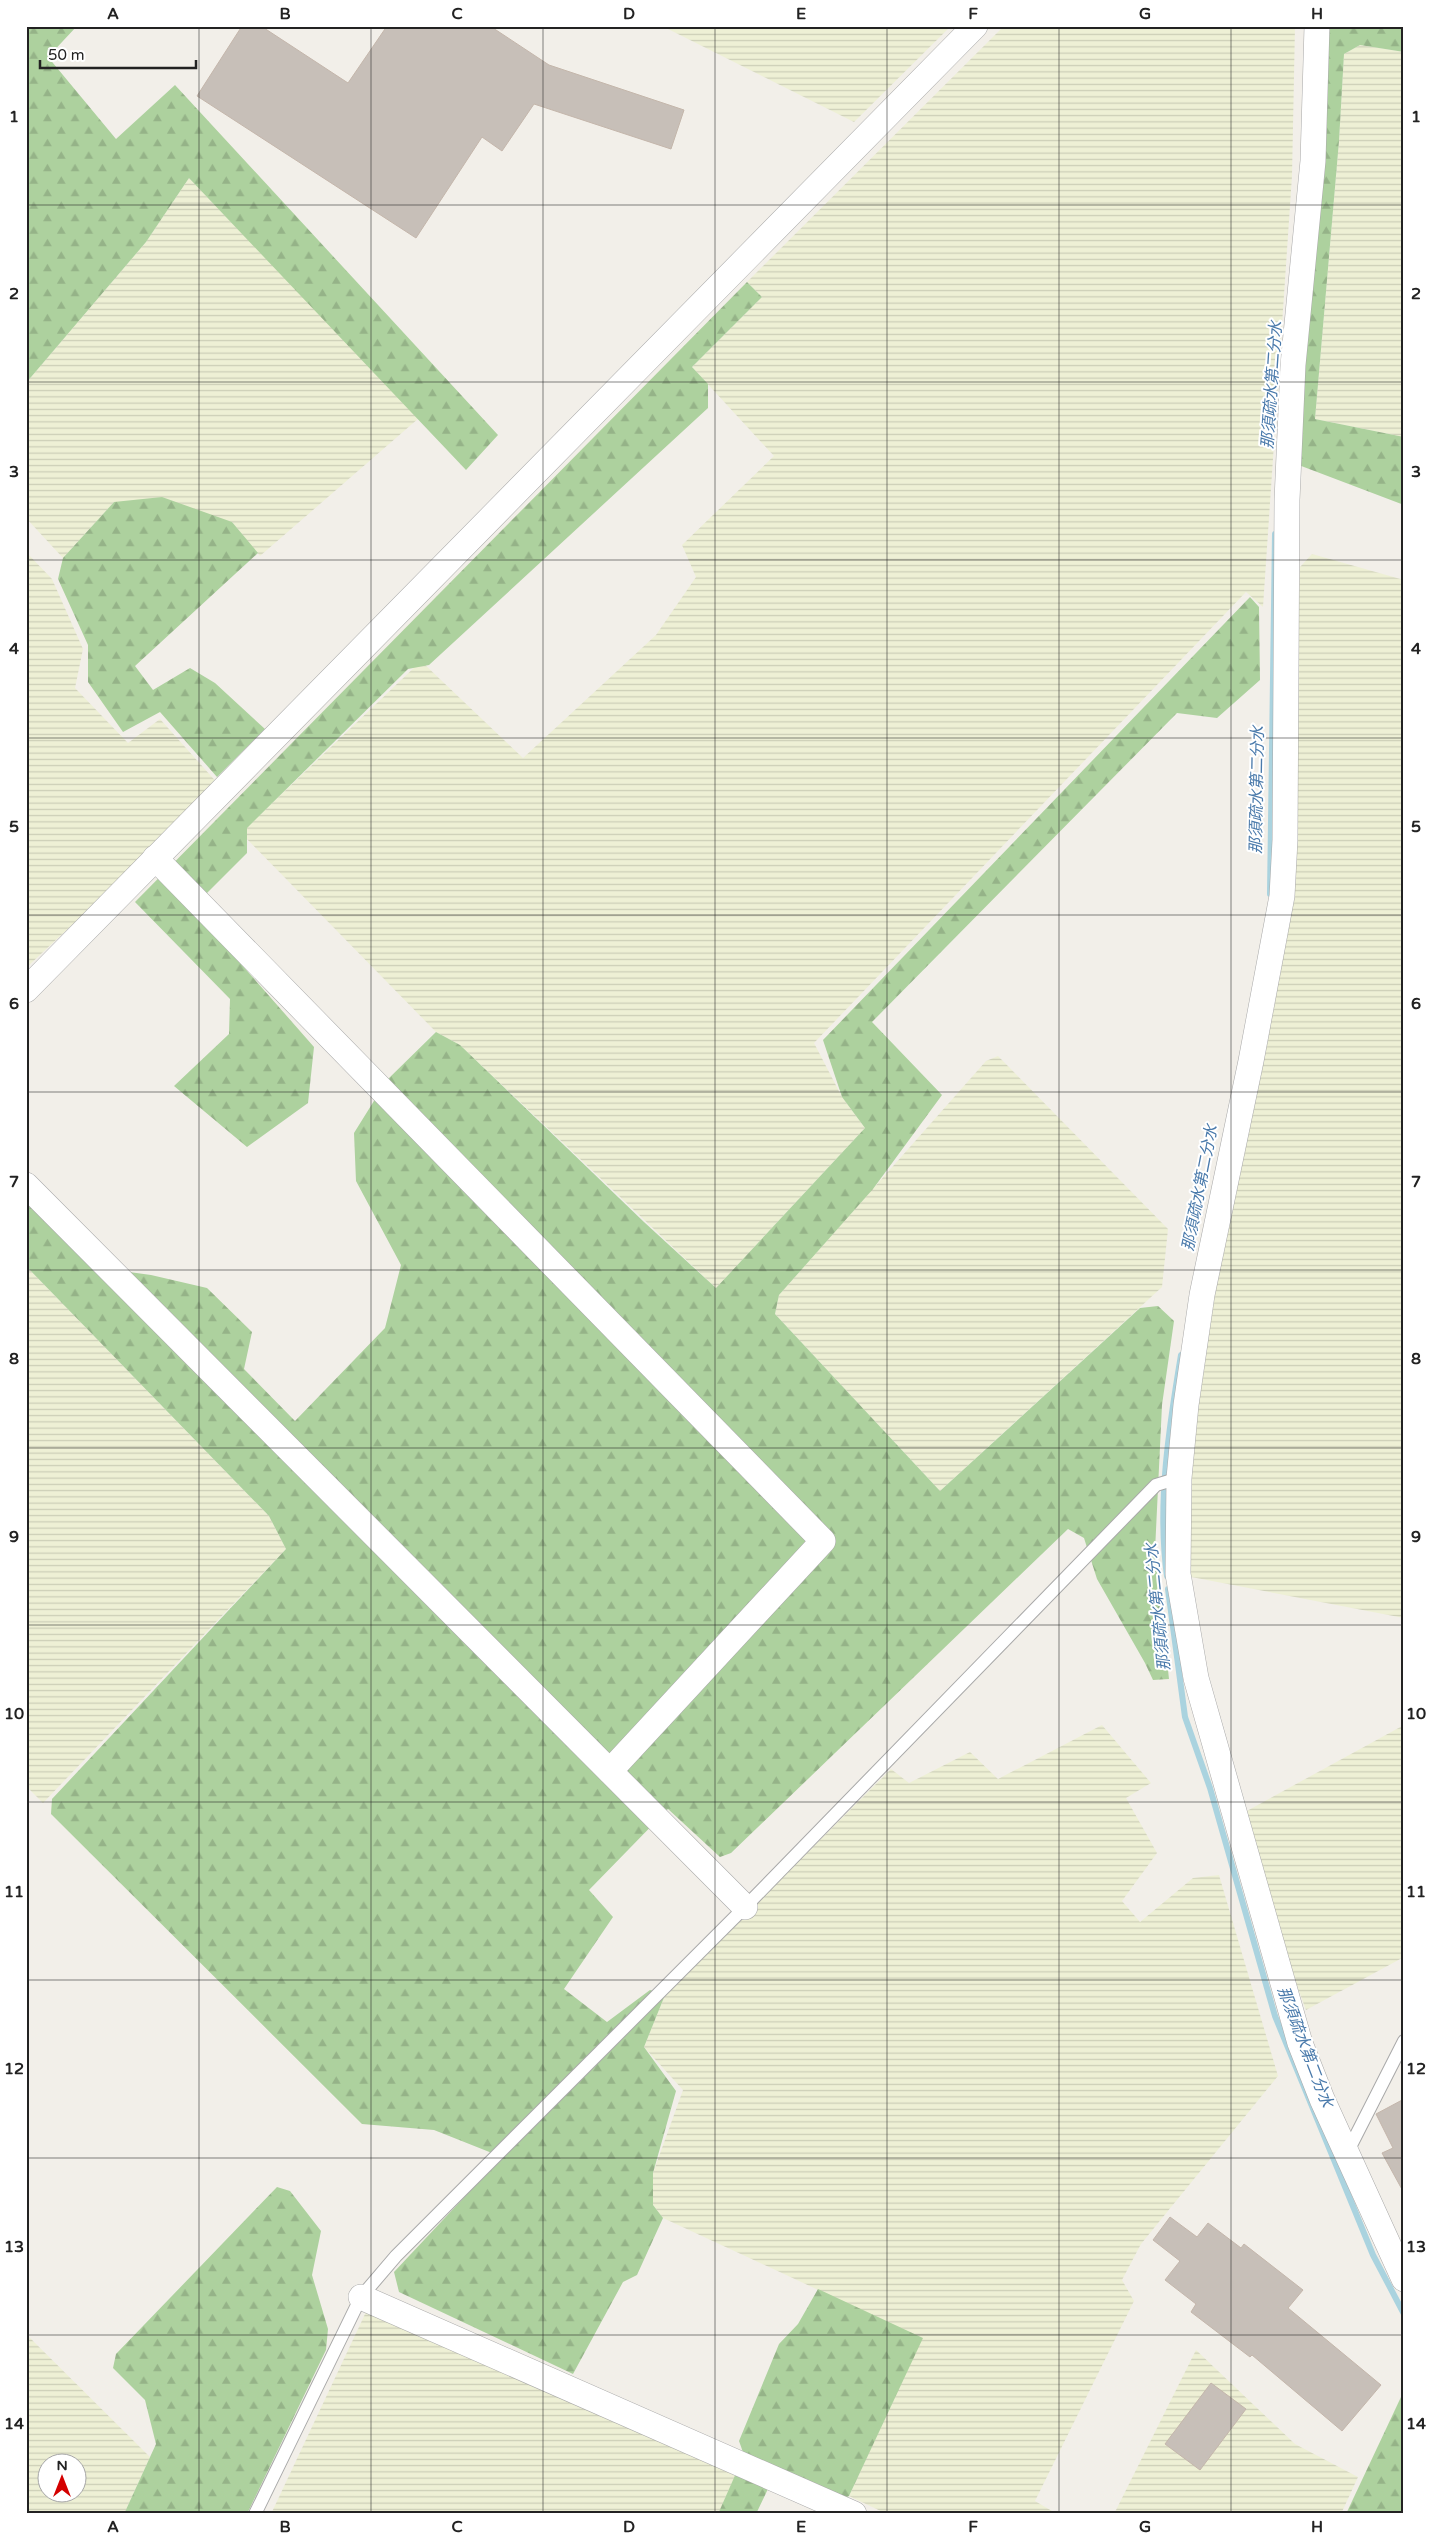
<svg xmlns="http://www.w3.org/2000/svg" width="1430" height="2540" font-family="'Varela Round','Noto Sans JP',sans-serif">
<defs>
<pattern id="farmland-rules" width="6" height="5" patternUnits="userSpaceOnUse" patternTransform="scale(1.25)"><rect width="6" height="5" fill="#eef0d5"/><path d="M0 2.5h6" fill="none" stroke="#ccceb7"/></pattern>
<pattern id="forest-firs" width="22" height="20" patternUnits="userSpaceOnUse" patternTransform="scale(1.25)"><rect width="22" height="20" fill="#add19e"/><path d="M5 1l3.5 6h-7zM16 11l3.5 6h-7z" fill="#95b388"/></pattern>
</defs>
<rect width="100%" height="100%" fill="#f2efe9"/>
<g fill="url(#farmland-rules)" fill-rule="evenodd">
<path d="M 662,26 L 951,26 L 854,122 Z"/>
<path d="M 1004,26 L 1295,26 L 1292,176 L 1263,607 L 1246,592 L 814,1043 L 842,1097 L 865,1128 L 716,1288 L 460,1045 L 436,1032 L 241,833 L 421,661 L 523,758 L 656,635 L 696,577 L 682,545 L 774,456 L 692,367 L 762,297 L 747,282 Z"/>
<path d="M 1360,45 L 1404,52 L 1404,437 L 1315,419 L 1339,141 L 1344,54 Z"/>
<path d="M 189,178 L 419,418 L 260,556 L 232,522 L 114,502 L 63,558 L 26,518 L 26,383 L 146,242 Z"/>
<path d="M 26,552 L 52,579 L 83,649 L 75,688 L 128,743 L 160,719 L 220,786 L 26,968 Z"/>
<path d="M 1312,554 L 1404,580 L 1404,1618 L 1186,1576 L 1186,1475 L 1209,1312 L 1291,896 L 1300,567 Z"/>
<path d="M 998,1056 L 1168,1229 L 1162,1287 L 940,1491 L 775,1314 L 779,1295 L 986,1061 Z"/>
<path d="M 26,1266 L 269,1516 L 286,1549 L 43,1803 L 26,1786 Z"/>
<path d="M 1102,1725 L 1151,1783 L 1126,1798 L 1157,1853 L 1122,1901 L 1140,1922 L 1193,1878 L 1219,1875 L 1278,2076 L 1141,2244 L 1122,2280 L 1134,2301 L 1035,2501 L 1057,2514 L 887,2514 L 849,2496 L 922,2338 L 663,2218 L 653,2205 L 653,2173 L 683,2090 L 644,2047 L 665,1995 L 891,1769 L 909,1783 L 970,1752 L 998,1779 Z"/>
<path d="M 1404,1725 L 1404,1957 L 1306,2010 L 1280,1940 L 1245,1812 Z"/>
<path d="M 366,2312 L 736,2474 L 718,2514 L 271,2514 Z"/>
<path d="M 26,2334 L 150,2457 L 124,2514 L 26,2514 ZM 48,2462 L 78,2462 L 78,2492 L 48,2492 Z"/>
<path d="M 1196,2350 L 1295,2444 L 1358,2477 L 1341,2514 L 1114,2514 Z"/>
</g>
<g fill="url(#forest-firs)">
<path d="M 26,26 L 77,26 L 48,57 L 116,139 L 175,85 L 498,435 L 466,470 L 189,178 L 146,242 L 26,383 Z"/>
<path d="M 1323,26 L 1404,26 L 1404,52 L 1360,45 L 1344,54 L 1339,141 L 1315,419 L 1404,437 L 1404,505 L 1296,464 Z"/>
<path d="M 747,282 L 762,297 L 692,367 L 708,384 L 708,408 L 429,665 L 408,669 L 247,828 L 247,853 L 192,908 L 314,1047 L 308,1103 L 247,1147 L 174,1086 L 229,1034 L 230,999 L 135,902 Z"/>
<path d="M 162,497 L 232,522 L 258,553 L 135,666 L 153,690 L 190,668 L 215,683 L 265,729 L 217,777 L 160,712 L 123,732 L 88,682 L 88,645 L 58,579 L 63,558 L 114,502 Z"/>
<path d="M 1250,597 L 1259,607 L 1260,680 L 1217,718 L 1177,713 L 872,1022 L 942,1095 L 873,1189 L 779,1295 L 775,1314 L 940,1491 L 1140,1308 L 1158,1306 L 1174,1321 L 1162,1405 L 1155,1551 L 1169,1679 L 1153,1680 L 1145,1663 L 1097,1579 L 1084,1538 L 1068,1529 L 731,1853 L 720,1857 L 668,1809 L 589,1890 L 613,1917 L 564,1989 L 607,2022 L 650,1990 L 665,1995 L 644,2047 L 676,2091 L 653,2173 L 653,2205 L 663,2218 L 637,2275 L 623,2282 L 573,2374 L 399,2292 L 394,2272 L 502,2157 L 434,2130 L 362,2124 L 51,1814 L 52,1799 L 286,1549 L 269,1516 L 26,1266 L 26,1196 L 122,1271 L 151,1275 L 207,1288 L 252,1332 L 244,1369 L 295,1421 L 385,1328 L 401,1265 L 356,1181 L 354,1133 L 387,1080 L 436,1032 L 460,1045 L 644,1222 L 716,1288 L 865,1128 L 842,1097 L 823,1040 Z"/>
<path d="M 277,2187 L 290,2191 L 321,2231 L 312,2275 L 328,2329 L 326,2350 L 247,2514 L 124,2514 L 156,2444 L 145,2400 L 113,2368 L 116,2354 Z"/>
<path d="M 818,2289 L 923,2338 L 849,2496 L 842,2500 L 776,2472 L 756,2514 L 718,2514 L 744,2455 L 739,2441 L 779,2344 L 798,2324 Z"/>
<path d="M 1404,2396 L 1404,2514 L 1346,2514 L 1401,2397 Z"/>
</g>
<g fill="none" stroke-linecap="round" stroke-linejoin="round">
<g stroke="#aad3df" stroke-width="6">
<path d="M 1270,894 L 1275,534"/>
<path d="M 1167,1576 C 1157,1504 1169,1427 1181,1355"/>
<path d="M 1168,1589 L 1185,1717 L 1210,1788 L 1275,2016 L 1373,2255 L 1404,2314"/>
</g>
</g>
<g fill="#c7bfb8" stroke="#c4b6ab">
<path d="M 242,26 L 261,26 L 348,83 L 387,26 L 490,26 L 549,65 L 684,110 L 671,149 L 534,104 L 502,151 L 482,137 L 416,238 L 197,96 Z"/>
<path d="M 1404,2099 L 1404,2193 L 1382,2153 L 1393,2148 L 1376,2114 Z"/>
<path d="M 1170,2217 L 1197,2237 L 1208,2223 L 1241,2248 L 1244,2244 L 1303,2290 L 1288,2308 L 1381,2385 L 1342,2431 L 1252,2355 L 1250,2357 L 1191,2312 L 1196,2304 L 1165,2280 L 1180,2261 L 1153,2240 Z"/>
<path d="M 1211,2383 L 1246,2409 L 1200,2470 L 1165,2444 Z"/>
</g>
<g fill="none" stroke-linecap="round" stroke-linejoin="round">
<g stroke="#a9a9a9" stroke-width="14">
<g id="service">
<path d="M 1347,2153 L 1404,2041"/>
<path d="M 255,2514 L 361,2297 L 396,2256 L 745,1907 L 1156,1485 L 1179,1478"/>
</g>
</g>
<g stroke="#a9a9a9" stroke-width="26">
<g id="minor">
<path d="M 1317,26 L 1313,161 L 1293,365 L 1287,500 L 1285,840 L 1282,896 L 1251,1061 L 1202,1295 L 1186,1405 L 1179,1478 L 1178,1574 L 1196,1678 L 1300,2043 L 1322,2099 L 1404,2279"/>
<path d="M 155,858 L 823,1541 L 610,1771"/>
<path d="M 26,990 L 975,26"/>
<path d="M 26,1185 L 745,1907"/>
<path d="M 361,2297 L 854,2514"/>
</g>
</g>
<use href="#service" stroke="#fff" stroke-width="12"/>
<use href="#minor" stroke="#fff" stroke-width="25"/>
</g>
<path fill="none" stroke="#222" stroke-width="1" stroke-opacity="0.55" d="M 199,26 L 199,2514M 371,26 L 371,2514M 543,26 L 543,2514M 715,26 L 715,2514M 887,26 L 887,2514M 1059,26 L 1059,2514M 1231,26 L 1231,2514M 26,205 L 1404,205M 26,382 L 1404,382M 26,560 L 1404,560M 26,738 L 1404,738M 26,915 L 1404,915M 26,1092 L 1404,1092M 26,1270 L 1404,1270M 26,1448 L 1404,1448M 26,1625 L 1404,1625M 26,1802 L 1404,1802M 26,1980 L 1404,1980M 26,2158 L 1404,2158M 26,2335 L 1404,2335"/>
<g text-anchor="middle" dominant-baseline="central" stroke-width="4" stroke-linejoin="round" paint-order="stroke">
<g font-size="16" font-style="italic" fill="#4a7aab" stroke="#fff">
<text transform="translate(1272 385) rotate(-86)">那須疏水第二分水</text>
<text transform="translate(1257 790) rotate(-89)">那須疏水第二分水</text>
<text transform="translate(1200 1188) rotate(-79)">那須疏水第二分水</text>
<text transform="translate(1158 1607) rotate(-96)">那須疏水第二分水</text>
<text transform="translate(1305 2047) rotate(69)">那須疏水第二分水</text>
</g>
</g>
<rect width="1430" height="2540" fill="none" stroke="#ffffff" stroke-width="55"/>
<g transform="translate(62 2478)"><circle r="24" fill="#ffffff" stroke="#a7a7a7"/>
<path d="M0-4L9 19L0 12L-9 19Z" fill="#d40000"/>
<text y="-8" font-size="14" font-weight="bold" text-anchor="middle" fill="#222222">N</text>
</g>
<path d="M40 60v8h156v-8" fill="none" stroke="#222222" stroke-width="2.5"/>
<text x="48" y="60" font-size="15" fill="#222222" stroke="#ffffff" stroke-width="4" paint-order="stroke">50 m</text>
<rect x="28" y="28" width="1374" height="2484" fill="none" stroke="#222" stroke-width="2"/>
<g font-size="16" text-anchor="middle" font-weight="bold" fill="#222">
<text x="113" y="19">A</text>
<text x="285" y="19">B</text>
<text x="457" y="19">C</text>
<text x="629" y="19">D</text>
<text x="801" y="19">E</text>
<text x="973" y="19">F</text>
<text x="1145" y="19">G</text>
<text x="1317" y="19">H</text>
<text x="14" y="122">1</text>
<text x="1416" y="122">1</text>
<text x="14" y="299">2</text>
<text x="1416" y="299">2</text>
<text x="14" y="477">3</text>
<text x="1416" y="477">3</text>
<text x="14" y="654">4</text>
<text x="1416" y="654">4</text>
<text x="14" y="832">5</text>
<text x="1416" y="832">5</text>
<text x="14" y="1009">6</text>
<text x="1416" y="1009">6</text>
<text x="14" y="1187">7</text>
<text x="1416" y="1187">7</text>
<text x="14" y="1364">8</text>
<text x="1416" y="1364">8</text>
<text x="14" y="1542">9</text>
<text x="1416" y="1542">9</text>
<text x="14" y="1719">10</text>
<text x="1416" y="1719">10</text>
<text x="14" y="1897">11</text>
<text x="1416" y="1897">11</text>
<text x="14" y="2074">12</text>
<text x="1416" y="2074">12</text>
<text x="14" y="2252">13</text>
<text x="1416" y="2252">13</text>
<text x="14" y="2429">14</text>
<text x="1416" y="2429">14</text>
<text x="113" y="2532">A</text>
<text x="285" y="2532">B</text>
<text x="457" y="2532">C</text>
<text x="629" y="2532">D</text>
<text x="801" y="2532">E</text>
<text x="973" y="2532">F</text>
<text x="1145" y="2532">G</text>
<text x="1317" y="2532">H</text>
</g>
</svg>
